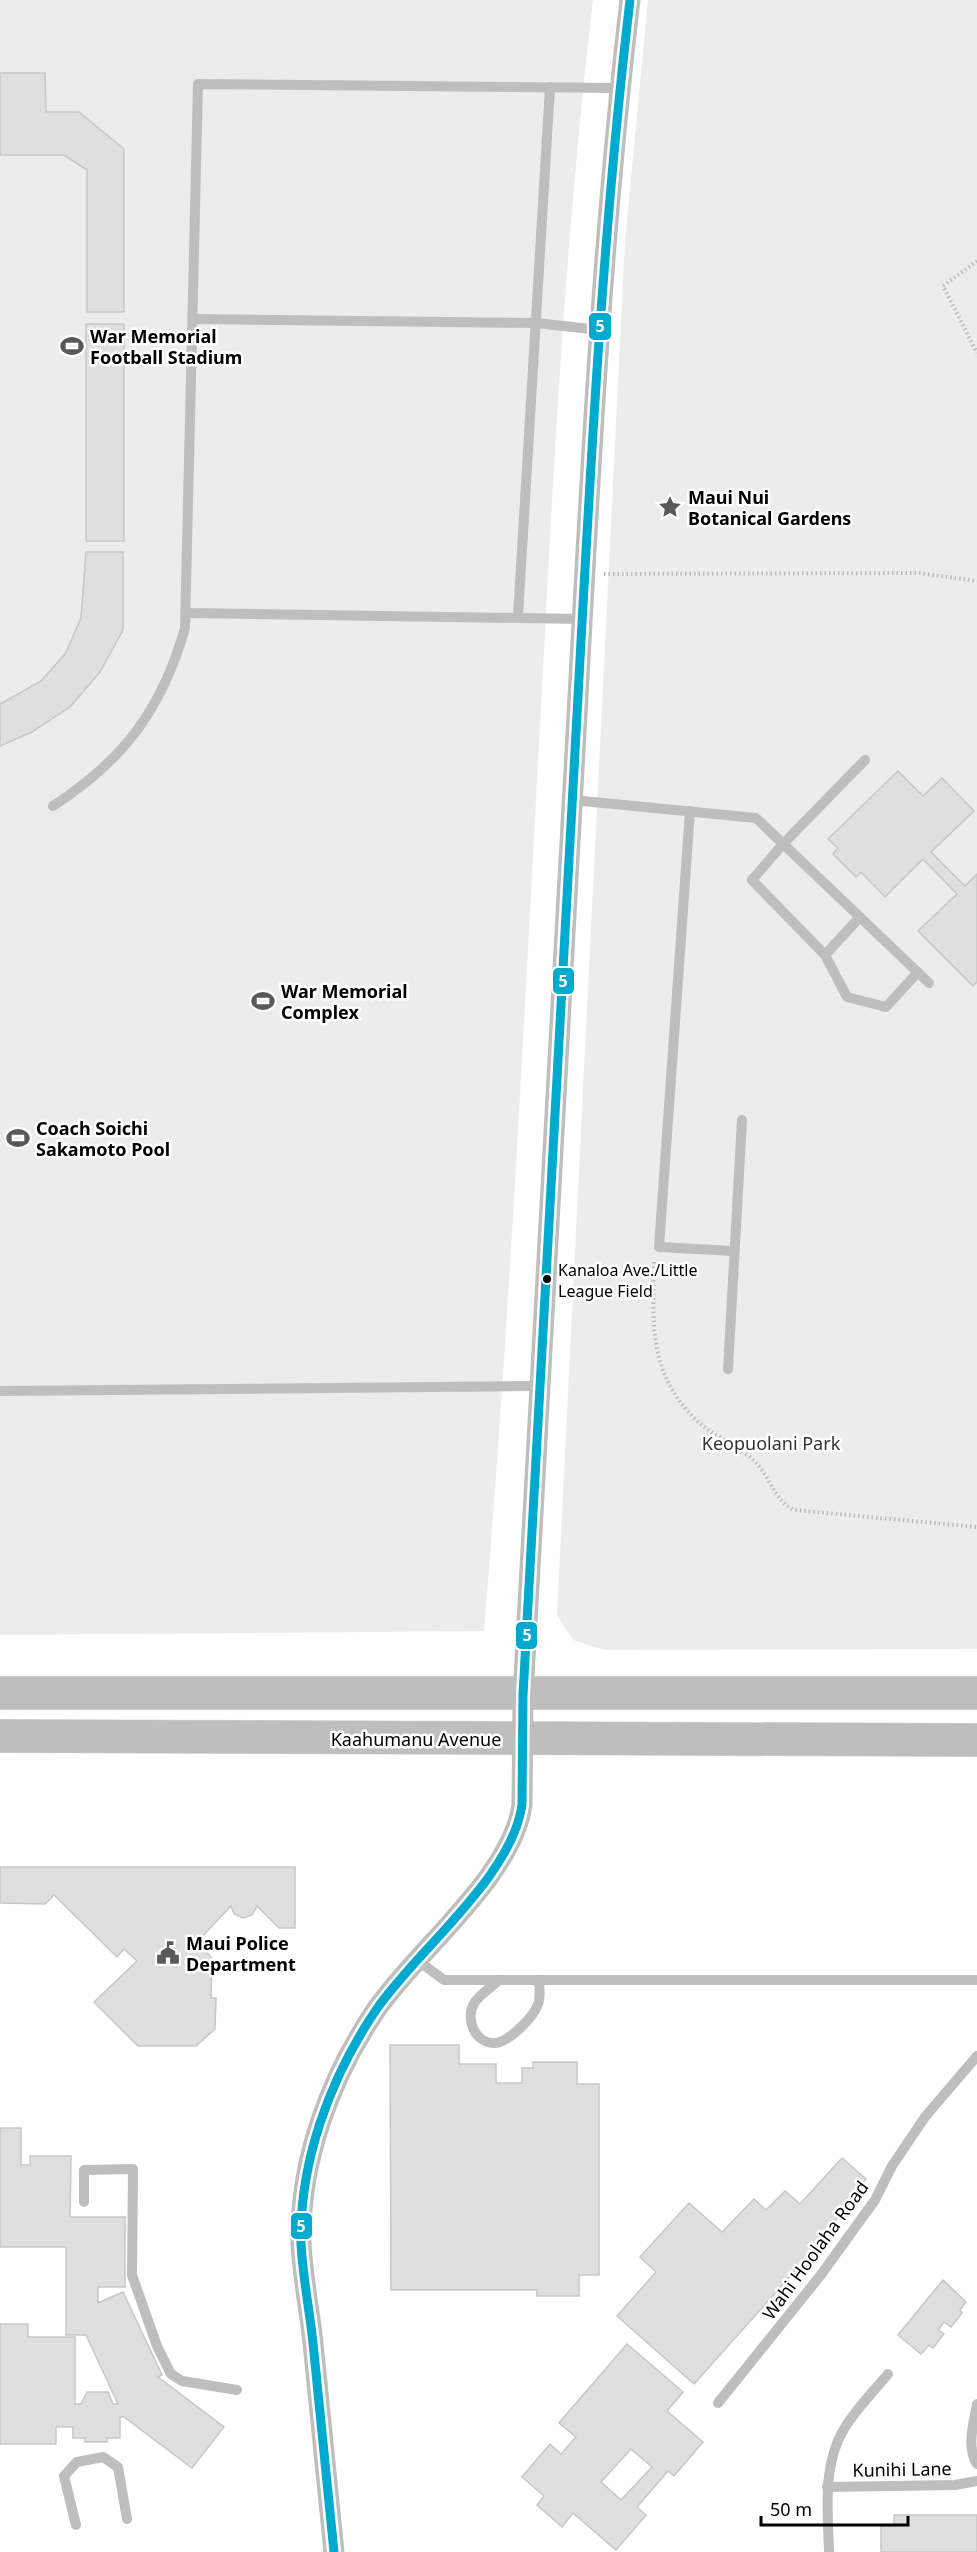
<svg xmlns="http://www.w3.org/2000/svg" width="977" height="2552" font-family="'Noto Sans',sans-serif">
<rect width="100%" height="100%" fill="#fff"/>
<g fill="#ececec">
<path d="M 0,0 L 593,0 C 566,228 554,458 542,688 C 525,1002 510,1317 484,1631 L 0,1635 Z"/>
<path d="M 648,0 L 977,0 L 977,1649 L 605,1650 L 573,1640 L 557,1615 L 625,241 Z"/>
</g>
<g fill="#dfdfdf" stroke="#c7c7c7" stroke-width="1.5" fill-rule="evenodd">
<path d="M 0,73 L 45,73 L 46,112 L 79,112 L 124,149 L 124,312 L 87,312 L 87,170 L 64,155 L 0,155 Z"/>
<rect x="86" y="324" width="38" height="217"/>
<path d="M 86,552 L 123,552 L 123,630 L 100,672 L 70,707 L 32,732 L 0,746 L 0,704 L 41,681 L 65,654 L 81,618 Z"/>
<path d="M 898,771 L 923,796 L 942,778 L 974,811 L 931,852 L 965,886 L 977,874 L 977,982 L 973,986 L 918,931 L 957,894 L 923,859 L 885,897 L 861,872 L 856,877 L 833,854 L 838,848 L 828,839 Z"/>
<path d="M 0,1867 L 295,1867 L 295,1928 L 279,1928 L 257,1906 L 252,1915 L 243,1918 L 234,1914 L 231,1906 L 197,1942 L 212,1958 L 211,1998 L 216,1998 L 215,2029 L 196,2046 L 138,2046 L 94,2002 L 137,1961 L 124,1949 L 117,1957 L 54,1895 L 45,1904 L 0,1903 Z"/>
<path d="M 390,2045 L 459,2045 L 459,2064 L 496,2064 L 496,2083 L 522,2083 L 522,2068 L 533,2068 L 533,2062 L 577,2062 L 577,2084 L 599,2084 L 599,2275 L 579,2275 L 579,2296 L 537,2296 L 537,2290 L 391,2290 Z"/>
<path d="M 0,2128 L 21,2128 L 21,2165 L 30,2165 L 30,2156 L 71,2156 L 70,2217 L 125,2217 L 125,2287 L 98,2287 L 98,2303 L 123,2292 L 162,2375 L 158,2377 L 224,2427 L 192,2468 L 124,2417 L 120,2417 L 120,2438 L 107,2438 L 107,2442 L 85,2442 L 85,2438 L 73,2438 L 73,2427 L 56,2427 L 56,2444 L 0,2444 L 0,2324 L 28,2324 L 28,2337 L 75,2337 L 75,2404 L 81,2404 L 87,2392 L 108,2392 L 113,2404 L 118,2404 L 86,2335 L 66,2335 L 66,2247 L 0,2247 Z"/>
<path d="M 842,2158 L 866,2179 L 837,2211 L 841,2214 L 822,2236 L 828,2241 L 814,2258 L 810,2254 L 694,2384 L 617,2316 L 656,2272 L 640,2257 L 689,2203 L 722,2232 L 754,2199 L 766,2210 L 785,2191 L 800,2204 Z"/>
<path d="M 943,2280 L 966,2302 L 960,2310 L 962,2313 L 951,2327 L 944,2322 L 938,2330 L 944,2334 L 933,2348 L 929,2345 L 921,2354 L 898,2335 Z"/>
<path d="M 627,2344 L 683,2392 L 667,2411 L 703,2442 L 674,2476 L 668,2471 L 637,2507 L 646,2515 L 616,2550 L 573,2513 L 562,2527 L 537,2505 L 544,2496 L 522,2477 L 550,2444 L 561,2454 L 576,2437 L 559,2423 ZM 631,2449 L 652,2467 L 621,2500 L 601,2482 Z"/>
<path d="M 894,2515 L 977,2515 L 977,2552 L 881,2552 L 881,2526 L 894,2526 Z"/>
</g>
<g fill="none" stroke-linecap="round" stroke-linejoin="round">
<g stroke="#dbdbdb" stroke-width="34">
<g id="primary">
<path d="M 0,1693 L 977,1693"/>
<path d="M 0,1736 L 977,1740"/>
</g>
</g>
<g stroke="#b9b9b9" stroke-width="4" stroke-dasharray="1.5 3" stroke-linecap="butt">
<path d="M 977,261 L 943,286 L 977,353"/>
<path d="M 604,574 L 920,573 L 977,581"/>
<path d="M 654,1262 C 653,1323 648,1371 694,1418 C 710,1434 733,1443 751,1458 C 770,1473 771,1498 794,1510 L 977,1527"/>
</g>
<g stroke="#bebebe" stroke-width="10">
<path d="M 193,319 L 536,323 L 600,330"/>
<path d="M 186,613 L 583,619"/>
<path d="M 518,616 L 550,87"/>
<path d="M 573,800 L 756,818 L 929,983"/>
<path d="M 53,806 C 124,760 162,709 185,628 L 198,84 L 620,88"/>
<path d="M 690,811 L 659,1247 L 734,1251"/>
<path d="M 860,917 L 825,955 L 752,880 L 783,844 L 865,760"/>
<path d="M 825,955 L 847,997 L 886,1007 L 918,972"/>
<path d="M 728,1369 L 742,1120"/>
<path d="M 0,1391 L 541,1386"/>
<path d="M 417,1960 L 444,1980 L 977,1980"/>
<path d="M 499,1980 C 492,1987 480,1994 475,2002 C 464,2018 475,2044 495,2043 C 509,2042 534,2017 538,2004 C 541,1997 539,1987 539,1980"/>
<path d="M 84,2202 L 84,2170 L 133,2169 L 132,2275 L 157,2346 L 171,2374 L 182,2381 L 237,2390"/>
<path d="M 718,2403 L 820,2276 L 875,2200 L 892,2166 L 925,2117 L 977,2056"/>
<path d="M 977,2404 C 974,2421 966,2448 977,2464"/>
<path d="M 827,2487 L 955,2485 L 977,2481"/>
<path d="M 76,2525 L 64,2476 L 77,2462 L 103,2457 L 118,2467 L 127,2519"/>
<path d="M 829,2552 C 828,2512 822,2465 844,2429 C 856,2409 873,2392 888,2374"/>
</g>
<path stroke="#bebebe" stroke-width="21" d="M 334,2552 C 327,2486 321,2419 314,2353 C 311,2317 303,2281 301,2244 C 299,2162 330,2078 376,2010 C 417,1950 512,1877 522,1805 L 523,1695 C 544,1368 560,1041 577,715 C 590,476 602,237 630,0"/>
<use href="#primary" stroke="#bebebe" stroke-width="33"/>
<g stroke="#fff" stroke-width="14">
<path id="bus-1" d="M 334,2552 C 327,2486 321,2419 314,2353 C 311,2317 303,2281 301,2244 C 299,2162 330,2078 376,2010 C 417,1950 512,1877 522,1805 L 523,1695 C 544,1368 560,1041 577,715 C 590,476 602,237 630,0"/>
</g>
<use href="#bus-1" stroke="#00a9ce" stroke-width="9"/>
</g>
<defs>
<g id="stadium-bare" transform="scale(1.8)"><path d="M0-5a6.5 5 0 1 0 0 10a6.5 5 0 1 0 0-10ZM-3.5-1.8h7v3.6h-7Z" fill="#595959" stroke="#fff" stroke-width="2.5" paint-order="stroke"/></g>
<g id="sight-bare" transform="scale(1.8)"><path d="M0-6L1.8-2.2L6-1.7L2.9 1.2L3.7 5.4L0 3.3L-3.7 5.4L-2.9 1.2L-6-1.7L-1.8-2.2Z" fill="#595959" stroke="#fff" stroke-width="2.5" paint-order="stroke"/></g>
<g id="civic-bare" transform="scale(1.8)"><path d="M-.6-6.5H3V-4.5H.6V-3L4-1V1h2V6H-6V1h2V-1L-.6-3ZM-1.2 2.5V6h2.4V2.5Z" fill="#595959" stroke="#fff" stroke-width="2.5" paint-order="stroke"/></g>
</defs>
<g fill-rule="evenodd">
<use href="#stadium-bare" x="72" y="346"/>
<use href="#sight-bare" x="670" y="507"/>
<use href="#stadium-bare" x="263" y="1001"/>
<use href="#stadium-bare" x="18" y="1138"/>
<use href="#civic-bare" x="168" y="1953"/>
</g>
<circle fill="#000" stroke="#fff" stroke-width="2" cx="547" cy="1279" r="5"/>
<g text-anchor="middle" dominant-baseline="central" stroke-width="5" stroke-linejoin="round" paint-order="stroke">
<g font-size="16" fill="#000" stroke="#fff" text-anchor="start">
<text x="558" y="1270">Kanaloa Ave./Little<tspan x="558" dy="21">League Field</tspan></text>
</g>
<g font-size="18" font-weight="bold" fill="#000" stroke="#fff" text-anchor="start">
<text x="90" y="336">War Memorial<tspan x="90" dy="21">Football Stadium</tspan></text>
<text x="688" y="497">Maui Nui<tspan x="688" dy="21">Botanical Gardens</tspan></text>
<text x="281" y="991">War Memorial<tspan x="281" dy="21">Complex</tspan></text>
<text x="36" y="1128">Coach Soichi<tspan x="36" dy="21">Sakamoto Pool</tspan></text>
<text x="186" y="1943">Maui Police<tspan x="186" dy="21">Department</tspan></text>
</g>
<g font-size="18" fill="#333" stroke="#fff">
<text x="771" y="1443">Keopuolani Park</text>
</g>
<g font-size="18" fill="#000" stroke="#fff">
<text x="416" y="1739">Kaahumanu Avenue</text>
<text transform="translate(815 2250) rotate(-54)">Wahi Hoolaha Road</text>
<text transform="translate(902 2469) rotate(-1)">Kunihi Lane</text>
</g>
</g>
<g stroke="#fff" stroke-width="2">
<rect x="588" y="312" width="24" height="29" rx="6" fill="#00a9ce"/>
<rect x="552" y="967" width="23" height="28" rx="6" fill="#00a9ce"/>
<rect x="515" y="1621" width="23" height="29" rx="6" fill="#00a9ce"/>
<rect x="290" y="2212" width="23" height="28" rx="6" fill="#00a9ce"/>
</g>
<g font-size="16" text-anchor="middle" font-weight="bold" fill="#fff">
<text x="600" y="332">5</text>
<text x="563" y="987">5</text>
<text x="527" y="1641">5</text>
<text x="301" y="2232">5</text>
</g>
<path d="M761 2516v9h147v-9" fill="none" stroke="#000000" stroke-width="3"/>
<text x="770" y="2516" font-size="18" fill="#000000" stroke="#ffffff" stroke-width="4.5" paint-order="stroke">50 m</text>
</svg>
